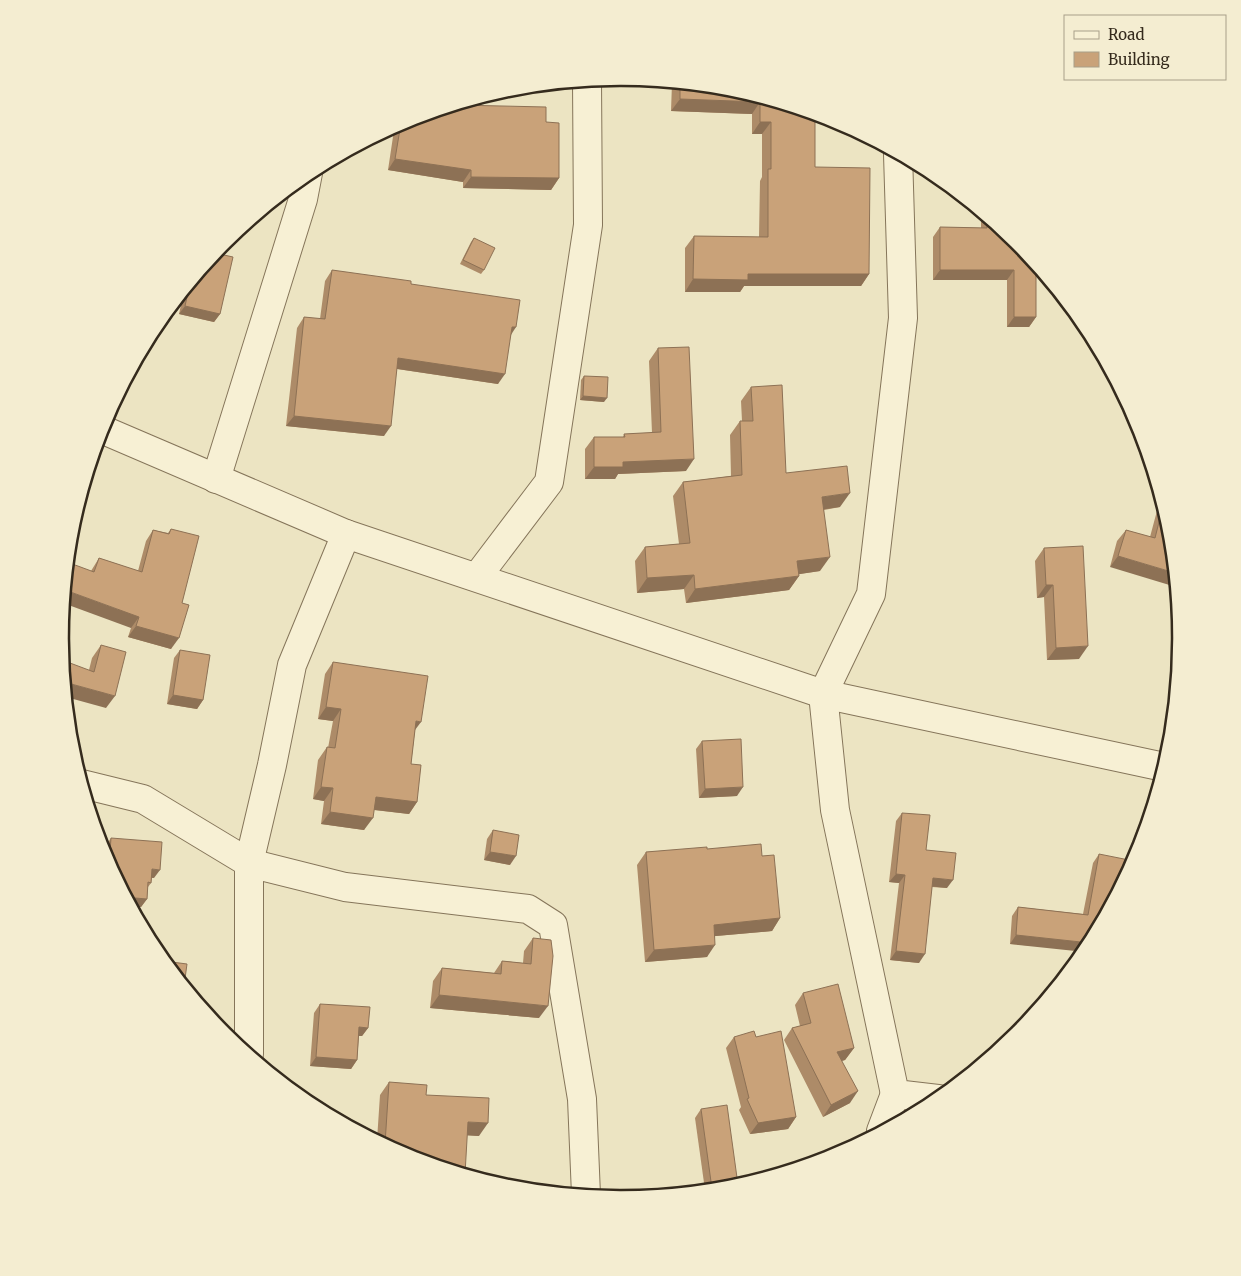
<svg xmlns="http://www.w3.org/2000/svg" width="1241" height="1276" font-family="Merriweather,serif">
<rect width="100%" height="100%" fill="#ece4c2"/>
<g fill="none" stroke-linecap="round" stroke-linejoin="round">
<g stroke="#85755a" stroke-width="30">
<g id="minor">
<path d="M 898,154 L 903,318 L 871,594 L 823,694 L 835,810 L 895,1094 L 938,1099"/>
<path d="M 101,429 L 346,534 L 823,694 L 1164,767"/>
<path d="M 216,479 L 303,199 L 308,173"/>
<path d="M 477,577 L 549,482 L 588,225 L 587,81"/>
<path d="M 82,784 L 143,799 L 249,863 L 345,887 L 528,909 L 553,925 L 582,1099 L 586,1195"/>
<path d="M 249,1054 L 249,863 L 272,765 L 292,665 L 346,534"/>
<path d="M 881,1131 L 895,1094"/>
</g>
</g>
<use href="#minor" stroke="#f7f0d4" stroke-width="28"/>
</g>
<g fill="#ad8b68">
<path d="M 672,83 L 730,88 L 815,114 L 815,167 L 869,274 L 861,286 L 744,286 L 740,292 L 685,292 L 685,248 L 694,236 L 759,237 L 760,181 L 762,177 L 762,134 L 752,134 L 752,114 L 671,111 Z"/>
<path d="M 457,105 L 546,122 L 559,178 L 551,190 L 463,188 L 463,182 L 388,170 L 394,130 L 398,125 L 406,120 L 409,120 L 410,119 Z"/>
<path d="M 981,212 L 1017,242 L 1036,317 L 1029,327 L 1007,327 L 1007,280 L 933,280 L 933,237 L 940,227 L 981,228 Z"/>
<path d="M 474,238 L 484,270 L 481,274 L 460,264 L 471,242 Z"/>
<path d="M 215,253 L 220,314 L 214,322 L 179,314 L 183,296 L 180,296 Z"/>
<path d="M 332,270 L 411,284 L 511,334 L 498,384 L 397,369 L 384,436 L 286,426 L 297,328 L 304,317 L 320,319 L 325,281 Z"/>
<path d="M 658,348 L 686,471 L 618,474 L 615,479 L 585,479 L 585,449 L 594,437 L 623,437 L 624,434 L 652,433 L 649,361 Z"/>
<path d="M 584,376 L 604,402 L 580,400 L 581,380 Z"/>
<path d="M 751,387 L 786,473 L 840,507 L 824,510 L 820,571 L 799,574 L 799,576 L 789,590 L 686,603 L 684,589 L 637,593 L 635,561 L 645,547 L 679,544 L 673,496 L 683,482 L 731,476 L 730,435 L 740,421 L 742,421 L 741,401 Z"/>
<path d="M 1162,502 L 1170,529 L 1110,567 L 1117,541 L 1126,530 L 1150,537 L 1158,507 Z"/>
<path d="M 171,529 L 182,603 L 171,649 L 128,637 L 131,628 L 91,571 L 99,558 L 138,571 L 146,541 L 153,530 L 168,533 Z"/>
<path d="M 1044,548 L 1079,659 L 1047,660 L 1044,597 L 1037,598 L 1035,561 Z"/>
<path d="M 101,645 L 106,708 L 89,670 L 92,658 Z"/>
<path d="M 180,650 L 203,700 L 197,709 L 167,704 L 174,658 Z"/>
<path d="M 333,662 L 415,730 L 411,764 L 417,802 L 409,814 L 374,810 L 364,830 L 321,824 L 324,801 L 313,799 L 318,760 L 327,747 L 328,748 L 333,721 L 318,719 L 325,674 Z"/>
<path d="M 702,741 L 737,796 L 699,798 L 696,749 Z"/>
<path d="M 902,813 L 926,850 L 947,888 L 932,887 L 919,963 L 890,960 L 899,883 L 889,882 L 896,821 Z"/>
<path d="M 493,830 L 510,865 L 484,860 L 487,839 Z"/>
<path d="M 111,838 L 154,878 L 152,878 L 151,883 L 148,887 L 147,899 L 141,907 L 134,907 L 134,911 L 105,856 L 105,847 Z"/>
<path d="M 707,849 L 762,856 L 780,918 L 772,931 L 715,936 L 707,957 L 645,962 L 637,865 L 646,852 Z"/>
<path d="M 1099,854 L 1086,950 L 1010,944 L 1012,916 L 1018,907 L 1083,914 L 1093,863 Z"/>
<path d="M 533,938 L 539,1018 L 430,1008 L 433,981 L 442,968 L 494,973 L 502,961 L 523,963 L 524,951 Z"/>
<path d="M 803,993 L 854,1048 L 845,1060 L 842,1061 L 850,1103 L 823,1117 L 784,1040 L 792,1028 L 800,1026 L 795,1005 Z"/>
<path d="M 320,1004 L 368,1028 L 362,1036 L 359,1036 L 357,1060 L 351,1069 L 310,1066 L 314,1013 Z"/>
<path d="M 734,1037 L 756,1037 L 796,1117 L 788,1129 L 750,1134 L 739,1110 L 741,1107 L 726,1048 Z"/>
<path d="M 389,1082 L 426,1095 L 479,1136 L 467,1135 L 406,1156 L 377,1140 L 380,1095 Z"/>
<path d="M 701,1109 L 730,1188 L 705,1190 L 695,1118 Z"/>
</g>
<g fill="#8d7155">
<path d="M 680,99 L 760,102 L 752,114 L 671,111 Z"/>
<path d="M 760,122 L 771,122 L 762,134 L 752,134 Z"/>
<path d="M 395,159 L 471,170 L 463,182 L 388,170 Z"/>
<path d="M 471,177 L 559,178 L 551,190 L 463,188 Z"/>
<path d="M 940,270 L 1014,270 L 1007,280 L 933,280 Z"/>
<path d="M 748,274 L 869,274 L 861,286 L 744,286 L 740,292 L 685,292 L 693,279 Z"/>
<path d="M 187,287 L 189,288 L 183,296 L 180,296 Z"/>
<path d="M 185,306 L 220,314 L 214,322 L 179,314 Z"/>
<path d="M 1014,317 L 1036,317 L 1029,327 L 1007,327 Z"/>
<path d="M 512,327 L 516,327 L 509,338 Z"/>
<path d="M 398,358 L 505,374 L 498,384 L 391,368 Z"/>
<path d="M 583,396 L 607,398 L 604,402 L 580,400 Z"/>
<path d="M 294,416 L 391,426 L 384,436 L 286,426 Z"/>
<path d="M 694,459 L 686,471 L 618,474 L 615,479 L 585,479 L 594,467 L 623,462 Z"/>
<path d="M 850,493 L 840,507 L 812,511 L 822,497 Z"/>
<path d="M 1118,556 L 1175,573 L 1176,587 L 1110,567 Z"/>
<path d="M 830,557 L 820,571 L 787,576 L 797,561 Z"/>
<path d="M 694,575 L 684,589 L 637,593 L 647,578 Z"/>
<path d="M 799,576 L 789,590 L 686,603 L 695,589 Z"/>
<path d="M 1046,585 L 1053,585 L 1044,597 L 1037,598 Z"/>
<path d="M 65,590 L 139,617 L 131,628 L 63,603 Z"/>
<path d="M 136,626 L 179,638 L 171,649 L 128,637 Z"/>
<path d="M 1088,646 L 1079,659 L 1047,660 L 1056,648 Z"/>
<path d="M 64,682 L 115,696 L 106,708 L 66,697 Z"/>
<path d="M 173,695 L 203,700 L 197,709 L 167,704 Z"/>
<path d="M 326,707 L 341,709 L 333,721 L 318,719 Z"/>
<path d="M 416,721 L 421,722 L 412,734 Z"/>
<path d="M 321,787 L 333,788 L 324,801 L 313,799 Z"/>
<path d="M 743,787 L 737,796 L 699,798 L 705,789 Z"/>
<path d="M 376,797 L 417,802 L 409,814 L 367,809 Z"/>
<path d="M 330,812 L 373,818 L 364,830 L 321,824 Z"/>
<path d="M 490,852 L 516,856 L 510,865 L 484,860 Z"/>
<path d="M 152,869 L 160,870 L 154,878 L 146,877 Z"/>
<path d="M 896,874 L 905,875 L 899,883 L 889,882 Z"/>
<path d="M 933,878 L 953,880 L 947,888 L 927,886 Z"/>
<path d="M 135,898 L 147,899 L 141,907 L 132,907 Z"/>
<path d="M 780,918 L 772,931 L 705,937 L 714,925 Z"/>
<path d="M 1016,935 L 1090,943 L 1085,952 L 1010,944 Z"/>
<path d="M 715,945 L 707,957 L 645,962 L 654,950 Z"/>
<path d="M 896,951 L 925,954 L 919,963 L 890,960 Z"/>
<path d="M 439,995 L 548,1006 L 539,1018 L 430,1008 Z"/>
<path d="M 359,1027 L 368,1028 L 362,1036 L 353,1036 Z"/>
<path d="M 854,1048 L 845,1060 L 829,1064 L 837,1052 Z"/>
<path d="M 316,1057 L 357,1060 L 351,1069 L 310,1066 Z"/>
<path d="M 858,1091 L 850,1103 L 823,1117 L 831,1105 Z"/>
<path d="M 796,1117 L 788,1129 L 750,1134 L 758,1123 Z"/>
<path d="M 468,1122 L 488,1123 L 479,1136 L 459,1135 Z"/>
</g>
<g fill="#c9a279" stroke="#8d7155">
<path d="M 680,83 L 730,88 L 815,114 L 815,167 L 870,168 L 869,274 L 748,274 L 748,280 L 693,279 L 694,236 L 768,237 L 768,169 L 771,169 L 771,122 L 760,122 L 760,102 L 680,99 Z"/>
<path d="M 457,105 L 546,107 L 546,122 L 559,123 L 559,178 L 471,177 L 471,170 L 395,159 L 401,123 L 407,120 L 416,121 L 416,117 Z"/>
<path d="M 987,218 L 1017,242 L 1036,265 L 1036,317 L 1014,317 L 1014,270 L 940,270 L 940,227 L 987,228 Z"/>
<path d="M 474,238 L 495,248 L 484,270 L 463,260 Z"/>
<path d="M 215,253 L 233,257 L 220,314 L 185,306 L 189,288 L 187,287 Z"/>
<path d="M 332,270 L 411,281 L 411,284 L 520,300 L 516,327 L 512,327 L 505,374 L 398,358 L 391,426 L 294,416 L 304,317 L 325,319 Z"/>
<path d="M 689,347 L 694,459 L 623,462 L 623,467 L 594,467 L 594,437 L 625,437 L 624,434 L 661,432 L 658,348 Z"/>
<path d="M 584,376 L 608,377 L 607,398 L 583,396 Z"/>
<path d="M 782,385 L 786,473 L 847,466 L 850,493 L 822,497 L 830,557 L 797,561 L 799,576 L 695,589 L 694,575 L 647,578 L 645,547 L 690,543 L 683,482 L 742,475 L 740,421 L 753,421 L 751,387 Z"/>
<path d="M 1163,506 L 1170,529 L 1175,573 L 1118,556 L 1126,530 L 1155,538 Z"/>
<path d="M 171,529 L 199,536 L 182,603 L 189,605 L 179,638 L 136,626 L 139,617 L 65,590 L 67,562 L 94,572 L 99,558 L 142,572 L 153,530 L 169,534 Z"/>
<path d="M 1083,546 L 1088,646 L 1056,648 L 1053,585 L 1046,585 L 1044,548 Z"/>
<path d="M 101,645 L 126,652 L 115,696 L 64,682 L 62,660 L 94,672 Z"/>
<path d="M 180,650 L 210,655 L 203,700 L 173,695 Z"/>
<path d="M 333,662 L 428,676 L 421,722 L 416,721 L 411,764 L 421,765 L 417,802 L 376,797 L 373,818 L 330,812 L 333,788 L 321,787 L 327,747 L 335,748 L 341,709 L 326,707 Z"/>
<path d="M 741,739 L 743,787 L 705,789 L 702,741 Z"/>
<path d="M 902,813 L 930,815 L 926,850 L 956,853 L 953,880 L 933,878 L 925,954 L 896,951 L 905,875 L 896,874 Z"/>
<path d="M 493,830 L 519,835 L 516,856 L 490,852 Z"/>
<path d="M 111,838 L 162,842 L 160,870 L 152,869 L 151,883 L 148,882 L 147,899 L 135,898 L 134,910 L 109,865 Z"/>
<path d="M 761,844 L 762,856 L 774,855 L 780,918 L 714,925 L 715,945 L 654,950 L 646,852 L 707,847 L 707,849 Z"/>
<path d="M 1099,854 L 1134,861 L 1090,943 L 1016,935 L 1018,907 L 1088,915 Z"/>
<path d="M 533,938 L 551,940 L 553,956 L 548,1006 L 439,995 L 442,968 L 501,974 L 502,961 L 531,964 Z"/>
<path d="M 164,961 L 187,964 L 184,986 Z"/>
<path d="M 838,984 L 854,1048 L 837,1052 L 858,1091 L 831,1105 L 792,1028 L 811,1023 L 803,993 Z"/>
<path d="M 320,1004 L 370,1007 L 368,1028 L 359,1027 L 357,1060 L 316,1057 Z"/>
<path d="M 754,1031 L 756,1037 L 781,1031 L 796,1117 L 758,1123 L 747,1099 L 749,1098 L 734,1037 Z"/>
<path d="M 389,1082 L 427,1085 L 426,1095 L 489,1098 L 488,1123 L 468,1122 L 465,1174 L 406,1156 L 385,1144 Z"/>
<path d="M 727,1105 L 738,1185 L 730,1188 L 712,1189 L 701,1109 Z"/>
<path d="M 491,1182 L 543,1184 L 542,1191 L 511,1188 Z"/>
</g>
<path d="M0 0H1241V1276H0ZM620 86H621A551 551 0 0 1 1172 637V639A551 551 0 0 1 621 1190H620A551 551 0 0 1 69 639V637A551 551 0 0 1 620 86Z" fill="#f4edd1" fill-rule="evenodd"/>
<path fill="none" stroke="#352b1d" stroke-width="2.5" d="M620 86H621A551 551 0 0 1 1172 637V639A551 551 0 0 1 621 1190H620A551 551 0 0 1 69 639V637A551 551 0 0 1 620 86Z"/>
<rect x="1064" y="15" width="162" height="65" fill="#f4edd1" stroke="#a89f89"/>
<rect x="1074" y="31" width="25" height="8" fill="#f7f0d4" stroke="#a89f89"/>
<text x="1108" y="40" font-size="15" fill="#352b1d">Road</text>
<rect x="1074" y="52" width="25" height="15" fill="#c9a279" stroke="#a89f89"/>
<text x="1108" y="65" font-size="15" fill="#352b1d">Building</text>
</svg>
